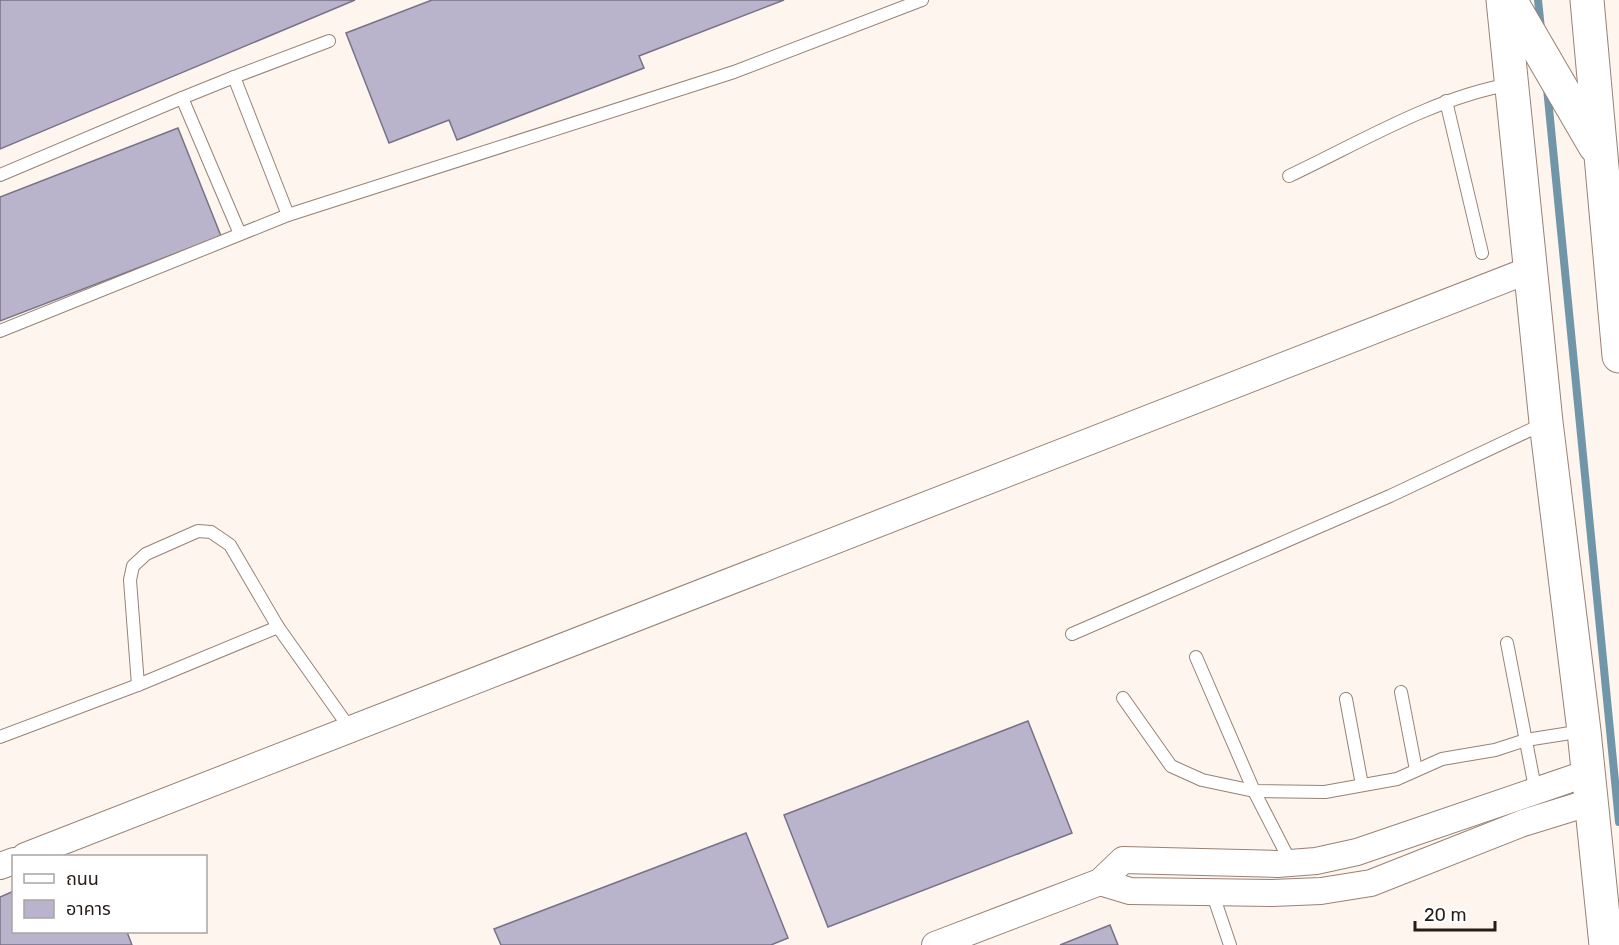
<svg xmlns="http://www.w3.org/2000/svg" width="1619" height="945" font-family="Rubik,'Noto Sans Thai',sans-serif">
<rect width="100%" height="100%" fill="#fef5ef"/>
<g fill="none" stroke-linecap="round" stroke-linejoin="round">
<g stroke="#7196a9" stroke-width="8">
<path d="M 1538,0 L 1541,29"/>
<path d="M 1547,88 L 1619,822"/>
</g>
</g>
<g fill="#b9b4cb" stroke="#777288" stroke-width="1.5">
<path d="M 0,0 L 355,0 L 0,149 Z"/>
<path d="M 432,0 L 784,0 L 639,56 L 644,68 L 457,140 L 449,120 L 389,143 L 346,33 Z"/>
<path d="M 178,128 L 221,236 L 0,321 L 0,197 Z"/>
<path d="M 1028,721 L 1072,833 L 828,927 L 784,815 Z"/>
<path d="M 746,833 L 788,938 L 771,945 L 501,945 L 494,929 Z"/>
<path d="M 14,891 L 14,932 L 127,932 L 132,945 L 0,945 L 0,897 Z"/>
<path d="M 1110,925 L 1118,945 L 1060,945 Z"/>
</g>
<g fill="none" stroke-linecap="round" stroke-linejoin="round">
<g stroke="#978275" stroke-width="14">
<g id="service">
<path d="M 182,98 L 234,77"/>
<path d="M 1446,101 L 1482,253"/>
<path d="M 0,175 L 182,98 L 240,234"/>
<path d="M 1289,176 C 1361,142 1433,98 1511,84"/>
<path d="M 288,215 L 234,77 L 329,41"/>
<path d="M 0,331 L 288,215 L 734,72 L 922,0"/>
<path d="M 1072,634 L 1390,496 L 1545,423"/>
<path d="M 1507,643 L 1536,793"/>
<path d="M 1196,657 L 1254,791 L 1291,863"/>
<path d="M 138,685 L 130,580 L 133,566 L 146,554 L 198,531 L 211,532 L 230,545 L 278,627 L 351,730"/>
<path d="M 1401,692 L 1416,770"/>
<path d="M 1123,698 L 1171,766 L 1202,780 L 1254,791 L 1325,792 L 1397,779 L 1442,759 L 1495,750 L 1526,740 L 1583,731"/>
<path d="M 1346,699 L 1362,785"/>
<path d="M 0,737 L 138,685 L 278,627"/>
<path d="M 1212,892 L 1230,945"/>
</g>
</g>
<g stroke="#978275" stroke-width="28">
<g id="minor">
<path d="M 25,856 L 1532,269"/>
<path d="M 0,866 L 14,861"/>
<path d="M 1100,882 L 1130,891 L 1272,893 L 1321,891 L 1371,883 L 1523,823 L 1591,802"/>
<path d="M 935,945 L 1100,882 L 1123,860 L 1277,864 L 1316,861 L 1357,852 L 1588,773"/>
</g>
</g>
<g stroke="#978275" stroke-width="35">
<path id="secondary" d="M 1503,0 L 1546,422 L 1584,731 L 1606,945"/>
</g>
<g stroke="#978275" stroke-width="35">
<g id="trunk">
<path d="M 1510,0 L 1595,146"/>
<path d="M 1587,0 L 1619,356"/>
</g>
</g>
<use href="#service" stroke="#fff" stroke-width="12"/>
<use href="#minor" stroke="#fff" stroke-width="26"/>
<use href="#secondary" stroke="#fff" stroke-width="33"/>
<use href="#trunk" stroke="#fff" stroke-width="33"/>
</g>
<rect x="12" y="855" width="195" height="78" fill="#ffffff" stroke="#a8a4a2" stroke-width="1.5"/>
<rect x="24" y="874" width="30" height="9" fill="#ffffff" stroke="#a8a4a2" stroke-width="1.5"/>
<text x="66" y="885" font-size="18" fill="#251c17">ถนน</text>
<rect x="24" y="900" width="30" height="18" fill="#b9b4cb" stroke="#a8a4a2" stroke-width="1.5"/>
<text x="66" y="915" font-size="18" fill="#251c17">อาคาร</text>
<path d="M1415 921v9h80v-9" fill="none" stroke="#251c17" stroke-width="3"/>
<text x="1424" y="921" font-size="18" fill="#251c17" stroke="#ffffff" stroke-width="4.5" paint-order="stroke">20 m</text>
</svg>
